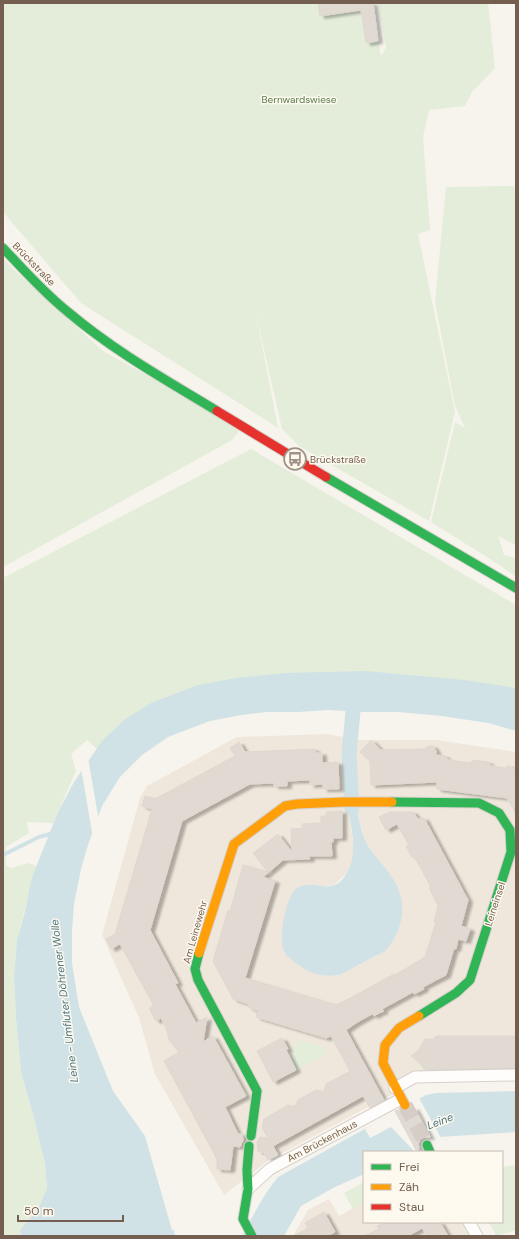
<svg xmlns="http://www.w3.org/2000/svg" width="519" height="1239" font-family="'DM Sans',sans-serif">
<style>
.residential{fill:#efe7db;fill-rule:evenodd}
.green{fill:#e3edd9}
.water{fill:#d0e2e6}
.pier{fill:#f7f4ed}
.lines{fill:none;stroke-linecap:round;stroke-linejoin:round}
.stream{stroke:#d0e2e6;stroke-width:4}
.canal{stroke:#d0e2e6;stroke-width:15}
.building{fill:#e0dad3;stroke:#dfd8d0;filter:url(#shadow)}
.secondary-tunnel{stroke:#d6cec6;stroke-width:15;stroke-dasharray:15 8;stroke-linecap:butt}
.street-casing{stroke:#d6d1cb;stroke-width:13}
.fast-casing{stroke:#d6d1cb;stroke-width:11}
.slow-casing{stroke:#d6d1cb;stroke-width:11}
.jam-casing{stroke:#d6d1cb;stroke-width:11}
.street{stroke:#fefdfc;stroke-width:11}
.fast{stroke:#30b455;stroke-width:9}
.slow{stroke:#ff9f0a;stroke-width:9}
.jam{stroke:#e5322d;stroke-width:9}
.labels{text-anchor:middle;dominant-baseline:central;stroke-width:3;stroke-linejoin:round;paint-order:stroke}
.park-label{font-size:10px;fill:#567d4b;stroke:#fef9ef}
.street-label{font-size:10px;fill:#735e4f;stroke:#fef9ef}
.poi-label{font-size:10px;fill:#735e4f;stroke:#fef9ef;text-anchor:start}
.water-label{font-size:11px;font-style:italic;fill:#4a7784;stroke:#fef9ef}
</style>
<defs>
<filter id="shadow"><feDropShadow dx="4.5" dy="2.5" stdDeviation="1" flood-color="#0004"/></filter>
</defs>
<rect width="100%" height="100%" fill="#f7f4ed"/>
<g class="residential">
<path d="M326,734l34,6h76l80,12v329h-95l-42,20 -111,60 -44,34 -69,-121 -16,-56 -37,-83 38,-137 7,-12 90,-49zM348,808h8l9,32 7,11 6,104 -38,20 -8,1 -16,-91 6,2 12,-2 13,-12 5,-11 2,-12z"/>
<polygon points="329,1199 339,1216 364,1202 364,1222 470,1222 477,1236 293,1236 308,1210"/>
</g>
<g class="green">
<polygon points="3,3 373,3 381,56 386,48 378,3 488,3 495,68 472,92 465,106 429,110 423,137 430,230 418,234 455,412 429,521 299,446 282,429 256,314 278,428 81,303 3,212"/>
<polygon points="514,186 516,195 516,545 498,536 504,555 516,558 516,577 498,564 431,522 455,422 465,428 455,406 435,302 446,187"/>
<polygon points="3,258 14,270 103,351 242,427 232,440 3,567"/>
<polygon points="251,449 516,605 516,688 503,686 124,720 97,749 87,740 71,754 76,771 53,823 27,822 29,833 6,847 6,865 11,868 29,863 36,866 17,940 14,976 16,1018 21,1072 33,1114 45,1164 47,1188 38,1209 20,1230 21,1236 3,1236 3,578"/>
<polygon points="296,1040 323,1046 326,1055 296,1070 291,1059"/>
<polygon points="516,1165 516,1230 496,1236 489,1222 502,1222 502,1167"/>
<polygon points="364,1182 364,1204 353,1209 344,1193"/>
</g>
<g class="water">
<polygon points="366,671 464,680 516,688 516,731 488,723 442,716 398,712 365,712 328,710 298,712 266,712 242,715 210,721 168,737 142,755 120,777 102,806 88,845 81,869 74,904 72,932 72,963 79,1007 113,1091 145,1136 172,1230 174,1230 175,1236 21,1236 20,1230 38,1209 47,1188 45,1164 33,1114 21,1072 16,1018 14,976 17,940 25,911 32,877 58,812 74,782 102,741 124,720 151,703 198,685 236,678 285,673"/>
<path d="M348,808h8c3,10 5,22 9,32 8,17 24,29 32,46 11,22 4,48 -12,65l-45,24c-12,2 -29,0 -38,-8 -6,-4 -15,-9 -18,-16 -6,-13 2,-56 13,-63 18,-11 36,12 51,-17 10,-19 3,-43 0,-63z"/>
<path d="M516,1091v41l-77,5 -28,15h-47v22l-31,14 -32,18 -17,30h-42c11,-20 21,-41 36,-59l148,-82 10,-2z"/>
</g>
<g class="pier">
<polygon points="88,758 99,821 93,838 81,768"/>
<polygon points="419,1098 441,1138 414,1151 391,1127 370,1138 365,1129"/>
</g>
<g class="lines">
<polyline class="stream" points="3,855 39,837 54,833"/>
<polyline class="canal" points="352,808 349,753 355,691"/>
</g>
<g class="building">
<polygon points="318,3 373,3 378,41 366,43 361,10 320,16"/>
<polygon points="371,740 381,750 425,749 428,746 433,746 436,751 436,755 445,756 448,760 470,763 473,760 488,762 491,766 505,768 509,765 512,769 516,769 516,814 507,798 437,789 437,782 371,785 370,761 360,752"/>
<polygon points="239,742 245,752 315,749 315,753 322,753 322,763 338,762 339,789 323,789 323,784 310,785 310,780 287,781 287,786 274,786 274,783 250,784 182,821 150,930 178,983 175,984 196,1023 207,1017 203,1042 213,1036 246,1096 225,1107 238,1134 242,1134 243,1140 240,1147 233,1146 230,1170 217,1169 217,1159 164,1061 179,1052 169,1040 167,1030 161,1018 156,1021 152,1014 149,1008 154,1006 120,944 111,949 106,939 115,934 152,809 142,806 145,796 155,799 235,756 230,748"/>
<polygon points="342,811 342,838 333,838 333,842 331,842 332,856 309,856 310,859 283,860 263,877 275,881 245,978 336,1005 354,996 394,974 395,975 425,957 436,922 434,922 438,906 429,888 431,887 414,856 412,857 406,846 409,845 397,824 386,830 379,817 390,812 413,812 418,819 424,818 468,900 461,926 470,929 466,941 458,939 456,949 454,948 446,975 423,987 424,989 414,994 413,992 382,1009 384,1011 379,1013 374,1016 372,1014 356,1023 346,1030 384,1100 370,1108 363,1096 273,1146 278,1155 268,1160 264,1153 258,1151 257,1142 260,1137 268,1138 262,1128 264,1119 288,1105 295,1107 298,1100 316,1090 324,1092 326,1084 350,1071 331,1036 326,1038 256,1017 258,1011 248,1007 249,1004 233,999 213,961 228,910 230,911 243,865 268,872 253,853 278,834 292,852 291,829 303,828 302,824 321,823 321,816 326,816 326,812"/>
<polygon points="436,1036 516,1036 516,1068 427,1070 427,1068 423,1068 418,1060 411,1056 418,1051 425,1039 434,1039"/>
<polygon points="282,1038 288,1049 286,1050 296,1070 273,1082 257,1051"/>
<polygon points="414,1107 430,1137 424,1137 420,1139 418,1144 419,1148 416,1150 395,1111 397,1110 404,1114 409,1113 412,1110"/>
<polygon points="324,1212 335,1232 327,1236 294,1236 308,1228 305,1223"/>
<polygon points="385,1222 440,1222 448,1236 427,1236 422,1228 408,1236 364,1236 379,1229 377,1226"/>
</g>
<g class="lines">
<polyline class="secondary-tunnel" points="405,1105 427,1145"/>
<g class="street-casing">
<g id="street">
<polyline points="395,1088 415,1077 516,1075"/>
<polyline points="248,1189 270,1169 401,1099"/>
<polyline points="469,1222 477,1236"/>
</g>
</g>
<g class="fast-casing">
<g id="fast">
<path d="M3,248c21,22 41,45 65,64 46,39 98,68 149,99"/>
<polyline points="326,477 516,588"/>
<polyline points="392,802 479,803 499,813 510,830 511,852 470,980 456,993 419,1016"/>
<polyline points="199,953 195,969 198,980 257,1091 251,1136"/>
<polyline points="427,1145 430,1152"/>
<polyline points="249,1146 247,1170 248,1189 243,1219 252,1236"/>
</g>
</g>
<g class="slow-casing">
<g id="slow">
<polyline points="199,953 234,844 285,806 297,804 344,802 392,802"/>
<polyline points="405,1105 383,1063 385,1045 399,1028 419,1016"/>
</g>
</g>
<g class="jam-casing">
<polyline id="jam" points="217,411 326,477"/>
</g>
<use href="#street" class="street"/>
<use href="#fast" class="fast"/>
<use href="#slow" class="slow"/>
<use href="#jam" class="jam"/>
</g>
<defs>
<g id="bus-ring" transform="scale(1.15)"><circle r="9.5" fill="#fef9ef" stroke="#a19286" stroke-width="1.5"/><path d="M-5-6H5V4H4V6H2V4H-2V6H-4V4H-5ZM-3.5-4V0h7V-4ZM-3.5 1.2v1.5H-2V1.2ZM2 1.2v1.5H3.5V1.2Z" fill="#a19286"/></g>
</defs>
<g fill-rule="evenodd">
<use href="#bus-ring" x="295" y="459"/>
</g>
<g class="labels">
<g class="park-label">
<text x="299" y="99">Bernwardswiese</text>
</g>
<g class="street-label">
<text transform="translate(34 264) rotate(46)">Brückstraße</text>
<text transform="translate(495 904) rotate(-72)">Leineinsel</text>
<text transform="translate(195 932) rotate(-74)">Am Leinewehr</text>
<text transform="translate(322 1141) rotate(-28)">Am Brückenhaus</text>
</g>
<g class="poi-label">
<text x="310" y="459">Brückstraße</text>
</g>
<g class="water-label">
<text transform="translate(64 1001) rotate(-97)">Leine - Umfluter Döhrener Wolle</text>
<text transform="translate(440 1121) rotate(-21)">Leine</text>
</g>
</g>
<rect width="519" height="1239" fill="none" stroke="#735e4f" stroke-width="8"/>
<rect x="363" y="1151" width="140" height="72" fill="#fef9ef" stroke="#c6bbaf"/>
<rect x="371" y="1164" width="20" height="6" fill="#30b455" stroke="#c6bbaf"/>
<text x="399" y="1171" font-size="12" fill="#735e4f">Frei</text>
<rect x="371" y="1184" width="20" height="6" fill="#ff9f0a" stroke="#c6bbaf"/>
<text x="399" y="1191" font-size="12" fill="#735e4f">Zäh</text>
<rect x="371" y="1204" width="20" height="6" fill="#e5322d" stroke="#c6bbaf"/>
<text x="399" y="1211" font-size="12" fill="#735e4f">Stau</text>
<path d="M18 1215v6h105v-6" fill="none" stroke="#735e4f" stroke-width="2"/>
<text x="24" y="1215" font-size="12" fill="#735e4f" stroke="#fef9ef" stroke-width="3" paint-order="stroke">50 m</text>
</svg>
